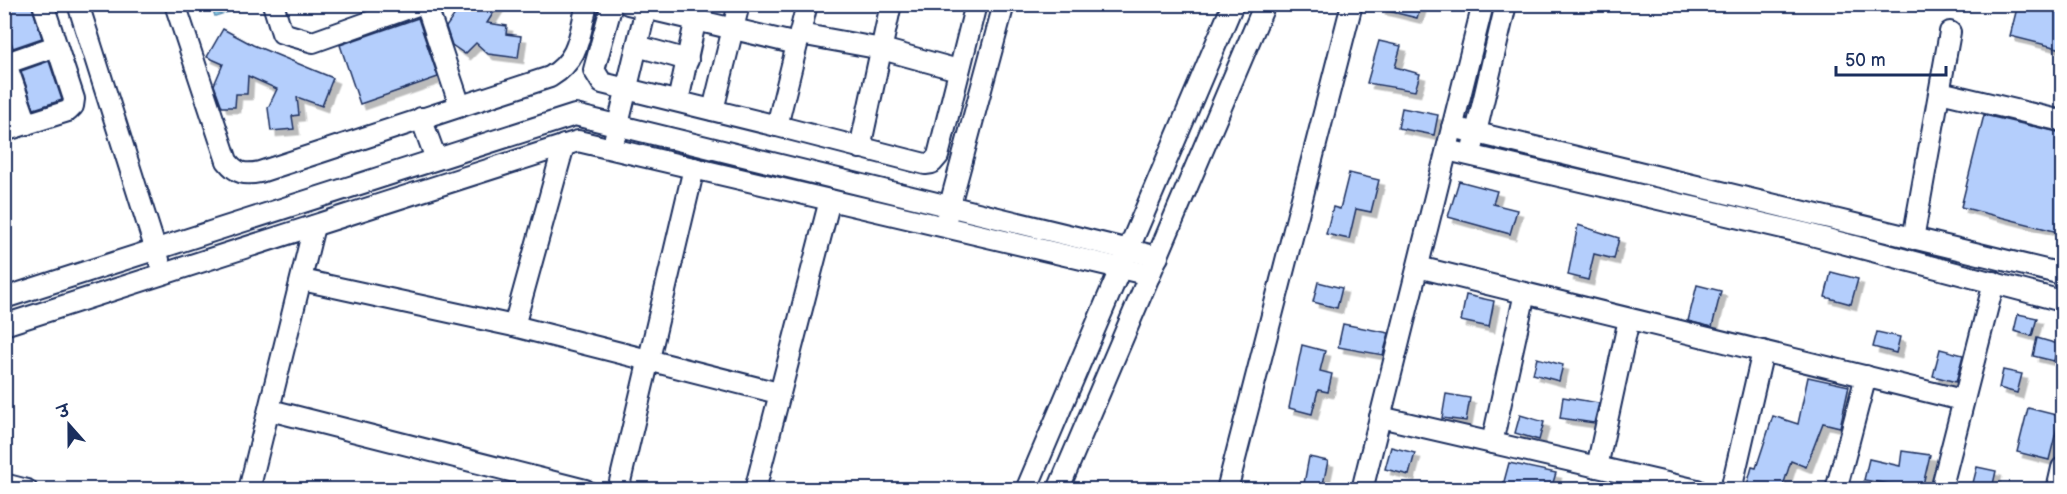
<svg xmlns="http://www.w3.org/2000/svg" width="2067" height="494" font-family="'Balsamiq Sans','Playpen Sans Deva',sans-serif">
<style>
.water{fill:#8fd6f0;stroke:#6193b6;stroke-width:1.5}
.building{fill:#b4cefc;stroke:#1b2f5e;stroke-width:1.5;filter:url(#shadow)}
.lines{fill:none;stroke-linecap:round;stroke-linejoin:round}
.minor-casing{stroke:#1b2f5e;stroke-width:24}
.minor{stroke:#fff;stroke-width:20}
</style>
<defs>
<filter id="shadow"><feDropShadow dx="5.5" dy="5.5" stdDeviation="0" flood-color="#0004"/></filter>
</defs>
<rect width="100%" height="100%" fill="#fff"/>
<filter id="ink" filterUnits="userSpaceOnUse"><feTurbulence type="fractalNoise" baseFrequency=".0167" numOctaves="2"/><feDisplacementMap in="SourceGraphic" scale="12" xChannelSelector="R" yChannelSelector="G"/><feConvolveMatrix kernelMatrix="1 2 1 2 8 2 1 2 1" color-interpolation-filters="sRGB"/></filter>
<g filter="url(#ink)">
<polygon class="water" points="211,5 243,5 244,7 215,16"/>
<g class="building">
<polygon points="13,4 31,4 42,38 13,48 4,21 4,7"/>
<polygon points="462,4 499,4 487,23 507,26 506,34 521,36 518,58 488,54 476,43 465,54 452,45 446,27"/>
<polygon points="1381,4 1421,4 1417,18 1380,9"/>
<polygon points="2018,4 2062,4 2062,49 2010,36"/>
<polygon points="418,18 438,77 360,104 340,45"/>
<polygon points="223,29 253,45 333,78 322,106 297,97 299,115 292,116 294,129 271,131 268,108 277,89 248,76 247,94 236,94 235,107 222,107 214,85 223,64 207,57"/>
<polygon points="1379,41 1401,46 1395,67 1420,74 1415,91 1367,83"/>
<polygon points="49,61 62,100 34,109 21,71"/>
<polygon points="1402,108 1438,115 1434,135 1398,128"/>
<polygon points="1984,115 2062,133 2062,233 1961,207"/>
<polygon points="1349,173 1379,180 1371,212 1356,209 1349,239 1326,234 1333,207 1340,209"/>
<polygon points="1459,181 1497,191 1493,204 1517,210 1510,234 1448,217"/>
<polygon points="1578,225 1619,238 1614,259 1594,254 1588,280 1568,275"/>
<polygon points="1831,272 1858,279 1851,304 1825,297"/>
<polygon points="1318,282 1342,288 1337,308 1313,302"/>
<polygon points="1697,285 1721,291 1712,327 1688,321"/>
<polygon points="1466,295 1494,301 1489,327 1461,321"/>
<polygon points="2018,314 2037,318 2032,336 2014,331"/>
<polygon points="1343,324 1389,333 1383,355 1338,347"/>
<polygon points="1877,332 1900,337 1896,353 1873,347"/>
<polygon points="2037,338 2058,344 2054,361 2033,356"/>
<polygon points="1302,345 1325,351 1320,371 1332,374 1328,392 1318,390 1312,414 1289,408"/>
<polygon points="1940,349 1963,355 1956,382 1933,376"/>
<polygon points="1537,358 1563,365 1559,381 1533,374"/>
<polygon points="2003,370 2022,374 2017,393 1999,388"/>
<polygon points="1808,377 1849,386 1840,427 1823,423 1806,467 1791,461 1782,489 1761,489 1747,485 1752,467 1756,468 1773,416 1798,424"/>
<polygon points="1446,394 1470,398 1466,421 1442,418"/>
<polygon points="1563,397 1599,403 1594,423 1560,418"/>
<polygon points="2028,408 2060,416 2049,460 2017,452"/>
<polygon points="1520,415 1544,422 1539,440 1515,433"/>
<polygon points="1391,447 1415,453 1409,475 1385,469"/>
<polygon points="1902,451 1930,455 1922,489 1864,480 1869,459 1900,466"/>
<polygon points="1309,457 1328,461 1322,489 1303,489"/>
<polygon points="1509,463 1556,473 1551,489 1502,489"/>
<polygon points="1977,467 1996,471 1992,489 1972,487"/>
</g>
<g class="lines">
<g class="minor-casing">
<g id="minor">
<polyline points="78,4 159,260"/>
<path d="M175,4l52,157c10,13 18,14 33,11l290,-95c30,-18 29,-41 37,-73"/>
<polyline points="273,4 282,33 313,42 420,4"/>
<polyline points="426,4 460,106"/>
<polyline points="612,4 594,70 602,83 777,126"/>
<polyline points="628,4 797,44"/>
<polyline points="807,4 777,126 925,164 932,163 938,156 976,4"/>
<polyline points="800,34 882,49 958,70"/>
<polyline points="637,46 688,60"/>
<polyline points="4,58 27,124"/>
<polyline points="4,64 56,46"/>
<polyline points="1940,92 2062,121"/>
<polyline points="678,101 699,4"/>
<polyline points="713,110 739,4"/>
<polyline points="421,118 436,159"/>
<polyline points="1452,127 2062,274"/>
<polyline points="4,131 68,111 73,106 74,99 43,4"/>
<polyline points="615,137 647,4"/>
<polyline points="1473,145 1506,4"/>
<polyline points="860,148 891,4"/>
<polyline points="1447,150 1804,233 2062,301"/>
<polyline points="947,216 1004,4"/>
<polyline points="1913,239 1950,32"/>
<polyline points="1418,267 1962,400"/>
<polyline points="302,280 514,326 778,393"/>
<polyline points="4,298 575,115 1158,257"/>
<polyline points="4,325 578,141 1150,275"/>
<polyline points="514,326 564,145"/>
<polyline points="270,410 585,490"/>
<polyline points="1380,417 1697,490"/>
<polyline points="1492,443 1525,293"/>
<polyline points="1597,467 1629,319"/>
<polyline points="4,484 27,490"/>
<polyline points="249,490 314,226"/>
<polyline points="618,490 694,168"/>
<polyline points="755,490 830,200"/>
<polyline points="1026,490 1233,4"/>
<polyline points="1058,490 1265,4"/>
<polyline points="1227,490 1352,4"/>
<polyline points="1362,490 1483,4"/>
<polyline points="1731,490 1763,351"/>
<polyline points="1836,490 1866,376"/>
<polyline points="1941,490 1994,282"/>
<polyline points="2057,490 2062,468"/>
</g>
</g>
<use href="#minor" class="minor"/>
</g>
</g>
<rect width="2067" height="494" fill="none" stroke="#fff" stroke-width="24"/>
<rect x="12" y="12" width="2043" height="470" fill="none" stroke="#1b2f5e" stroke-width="2" filter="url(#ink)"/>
<g transform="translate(69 425) rotate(339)" stroke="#ffffff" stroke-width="4.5" paint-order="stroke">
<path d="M0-4.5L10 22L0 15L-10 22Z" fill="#1b2f5e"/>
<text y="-9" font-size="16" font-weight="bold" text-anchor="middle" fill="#1b2f5e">उ</text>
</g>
<path d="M1836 66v9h110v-9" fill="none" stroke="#1b2f5e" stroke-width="3"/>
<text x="1845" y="66" font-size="18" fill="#1b2f5e" stroke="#ffffff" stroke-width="4.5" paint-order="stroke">50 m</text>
</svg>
